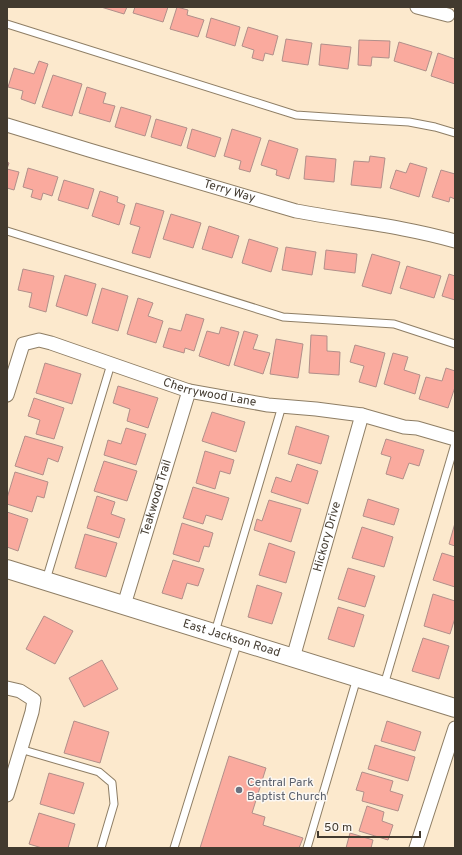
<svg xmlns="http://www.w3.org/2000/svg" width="462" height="855" font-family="Overpass,sans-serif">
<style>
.building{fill:#faaa9e;stroke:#b18f8a}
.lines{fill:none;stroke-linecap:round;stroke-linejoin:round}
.lane-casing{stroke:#8e7e65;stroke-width:9}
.street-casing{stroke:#8e7e65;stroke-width:15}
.secondary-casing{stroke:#8e7e65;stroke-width:20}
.lane{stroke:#fff;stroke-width:7}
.street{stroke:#fff;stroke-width:13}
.secondary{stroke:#fff;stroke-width:18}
.worship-dot{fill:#6b7280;stroke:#fcf8f3;stroke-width:1.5}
.labels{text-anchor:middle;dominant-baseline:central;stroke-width:3;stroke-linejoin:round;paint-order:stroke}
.street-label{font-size:12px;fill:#423a2f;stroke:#fcf8f3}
.worship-label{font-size:12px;fill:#5b616d;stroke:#fcf8f3;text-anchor:start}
</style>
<rect width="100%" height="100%" fill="#fce9cd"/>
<g class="building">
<polygon points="101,7 127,7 124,14"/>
<polygon points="135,7 168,7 163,22 133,13"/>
<polygon points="177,7 188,10 187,15 204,20 198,37 170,29"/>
<polygon points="211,18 240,27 235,46 206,37"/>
<polygon points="248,27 278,36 273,55 265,53 263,61 252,58 254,50 242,46"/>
<polygon points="286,39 312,43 308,65 282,61"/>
<polygon points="359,40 390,41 389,58 372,57 371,66 358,65"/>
<polygon points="399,42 432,52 426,71 394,61"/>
<polygon points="321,44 351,47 348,69 319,65"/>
<polygon points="438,53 455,59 455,84 431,76"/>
<polygon points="39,61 48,64 35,104 21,99 23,91 8,87 14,68 34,74"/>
<polygon points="53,75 82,84 72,116 42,107"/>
<polygon points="87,87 106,93 103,103 115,106 110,122 79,113"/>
<polygon points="121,107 151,116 145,136 115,127"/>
<polygon points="156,119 187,128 181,146 151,137"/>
<polygon points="192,129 221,138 215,157 187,148"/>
<polygon points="232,129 261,138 250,172 239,169 241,161 224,156"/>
<polygon points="269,140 298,149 289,179 276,175 277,170 261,165"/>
<polygon points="306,156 336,159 334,182 304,179"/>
<polygon points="370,156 385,158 381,188 351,185 354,161 369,162"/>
<polygon points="7,162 9,163 7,169 19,172 14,190 7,188"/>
<polygon points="410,163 427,168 419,197 390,188 396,170 406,173"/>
<polygon points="28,168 58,177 52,196 43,193 41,200 31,197 33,190 23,187"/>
<polygon points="441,170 455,174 455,199 450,197 449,202 432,197"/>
<polygon points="64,180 94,189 88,209 58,200"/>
<polygon points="100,191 118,197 117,202 125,205 119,225 92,216"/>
<polygon points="136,203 164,211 150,258 132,253 140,227 130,224"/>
<polygon points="171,214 201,223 193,248 163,239"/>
<polygon points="209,226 239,236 232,258 202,249"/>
<polygon points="249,239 278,248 271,272 242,263"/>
<polygon points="286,247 316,252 312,275 282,270"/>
<polygon points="326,250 357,254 355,273 324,269"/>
<polygon points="372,254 400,262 391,294 362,286"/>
<polygon points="407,266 441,276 434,298 400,288"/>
<polygon points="23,269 54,276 46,312 29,307 32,293 18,290"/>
<polygon points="449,274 455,276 455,300 442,296"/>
<polygon points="65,275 96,284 87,316 56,306"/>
<polygon points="102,288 128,296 118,331 92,323"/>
<polygon points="138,298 153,303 148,316 163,321 156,343 127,334"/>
<polygon points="186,314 204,319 194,351 185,348 184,353 163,347 169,328 181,331"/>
<polygon points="221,327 239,332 229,366 199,356 207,331 219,334"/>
<polygon points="244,331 258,335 253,349 270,353 263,374 234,365"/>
<polygon points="311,335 327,336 327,351 340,352 339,375 309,373"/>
<polygon points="276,339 303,344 298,378 270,374"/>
<polygon points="355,345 385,353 376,387 359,382 364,366 350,362"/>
<polygon points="393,353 408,357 404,370 420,375 415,394 384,384"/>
<polygon points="45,363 81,374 72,404 36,393"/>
<polygon points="446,368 455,371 455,387 448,408 419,399 426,377 442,381"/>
<polygon points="118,386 158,398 148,428 127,421 130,409 113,403"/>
<polygon points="34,398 64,408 54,439 36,434 40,420 28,416"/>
<polygon points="212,412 245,422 236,452 202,441"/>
<polygon points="296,426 329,436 321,464 288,454"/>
<polygon points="126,428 146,434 136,465 104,455 108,440 121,444"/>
<polygon points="25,436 63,447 58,462 48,458 43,475 15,466"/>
<polygon points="386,439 424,450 419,466 409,463 403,479 386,474 391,457 381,454"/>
<polygon points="205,451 234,460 230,474 220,471 215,489 196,483"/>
<polygon points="104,461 137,471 127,501 94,491"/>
<polygon points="297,464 318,471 308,504 271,492 276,477 291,482"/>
<polygon points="15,472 48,482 44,498 37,496 32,512 7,504 7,498"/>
<polygon points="193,487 229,498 222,520 206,515 203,524 183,518"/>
<polygon points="97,496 115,502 111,514 125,519 119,538 87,528"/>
<polygon points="368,499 399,509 394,525 363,516"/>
<polygon points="269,500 301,509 291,542 254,530 257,519 262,521"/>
<polygon points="7,512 28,519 18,551 7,547"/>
<polygon points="182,523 213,533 209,547 204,546 199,562 173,554"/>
<polygon points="455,523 455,546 449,544"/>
<polygon points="362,527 393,537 384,567 352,558"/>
<polygon points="85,534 117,543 106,577 75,568"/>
<polygon points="269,543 295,552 286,583 259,575"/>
<polygon points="442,553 455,557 455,587 433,580"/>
<polygon points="173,560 204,569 198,586 187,583 182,599 162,593"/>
<polygon points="348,568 375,576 365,607 338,599"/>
<polygon points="257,585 282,593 272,624 248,617"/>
<polygon points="433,594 455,601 455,618 450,634 424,626"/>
<polygon points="338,607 364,615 354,647 328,639"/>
<polygon points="44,616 73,631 55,664 26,649"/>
<polygon points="423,638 449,646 439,679 412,671"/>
<polygon points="102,660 118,689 84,707 69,678"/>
<polygon points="74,721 109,732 100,763 64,753"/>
<polygon points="387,721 421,732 415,751 381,741"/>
<polygon points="375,745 415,757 408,781 368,769"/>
<polygon points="229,756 266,768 252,813 265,817 263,825 303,838 299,848 200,848"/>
<polygon points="362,772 393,781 390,791 403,795 398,811 362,801 364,792 356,790"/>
<polygon points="49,773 84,783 74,814 40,804"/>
<polygon points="367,806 384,812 382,821 393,825 388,840 359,831"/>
<polygon points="39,813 75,824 68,848 42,848 29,844"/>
<polygon points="350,833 373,840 371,848 346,848"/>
</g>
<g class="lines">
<g class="lane-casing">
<g id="lane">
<polyline points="7,24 296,115 356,119 409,122 435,127 455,133"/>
<polyline points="7,231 283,317 394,324 455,344"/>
<polyline points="46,580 111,364"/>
<polyline points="215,632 282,406"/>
<polyline points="384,685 455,444"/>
<polyline points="20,749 99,772 112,783 114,804 101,848"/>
<polyline points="174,848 238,641"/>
<polyline points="307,848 357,678"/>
</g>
</g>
<g class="street-casing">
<g id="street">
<polyline points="417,7 448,15"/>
<path id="s1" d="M7,125l82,25 207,61c53,10 107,15 159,30"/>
<path id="s2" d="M7,395l16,-51 16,-4 12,3 138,48 79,14 48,4 46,6 42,12 13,1 38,11"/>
<path id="s3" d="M124,605l65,-214"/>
<path id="s4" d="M293,658l69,-243"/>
<polyline points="7,688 20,691 34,700 32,712 7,795"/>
<polyline points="416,848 455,728"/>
</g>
</g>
<g class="secondary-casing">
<g id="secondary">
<path id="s5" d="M7,569l448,139"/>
</g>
</g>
<use href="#lane" class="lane"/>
<use href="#street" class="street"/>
<use href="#secondary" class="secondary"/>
</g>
<circle class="worship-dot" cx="239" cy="790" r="4"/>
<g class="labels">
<g class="street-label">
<text stroke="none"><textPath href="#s1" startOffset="232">Terry Way</textPath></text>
<text stroke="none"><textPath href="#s2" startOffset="249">Cherrywood Lane</textPath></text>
<text stroke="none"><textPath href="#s3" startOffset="112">Teakwood Trail</textPath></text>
<text stroke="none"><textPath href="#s4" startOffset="126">Hickory Drive</textPath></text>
<text stroke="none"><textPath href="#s5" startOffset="235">East Jackson Road</textPath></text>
</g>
<g class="worship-label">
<text x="247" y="783">Central Park<tspan x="247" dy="14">Baptist Church</tspan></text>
</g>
</g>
<rect width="462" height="855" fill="none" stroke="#423a2f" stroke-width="16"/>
<path d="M318 831v6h102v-6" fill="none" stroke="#423a2f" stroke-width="2"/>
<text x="324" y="831" font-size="12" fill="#423a2f" stroke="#fcf8f3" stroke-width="3" paint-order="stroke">50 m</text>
</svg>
